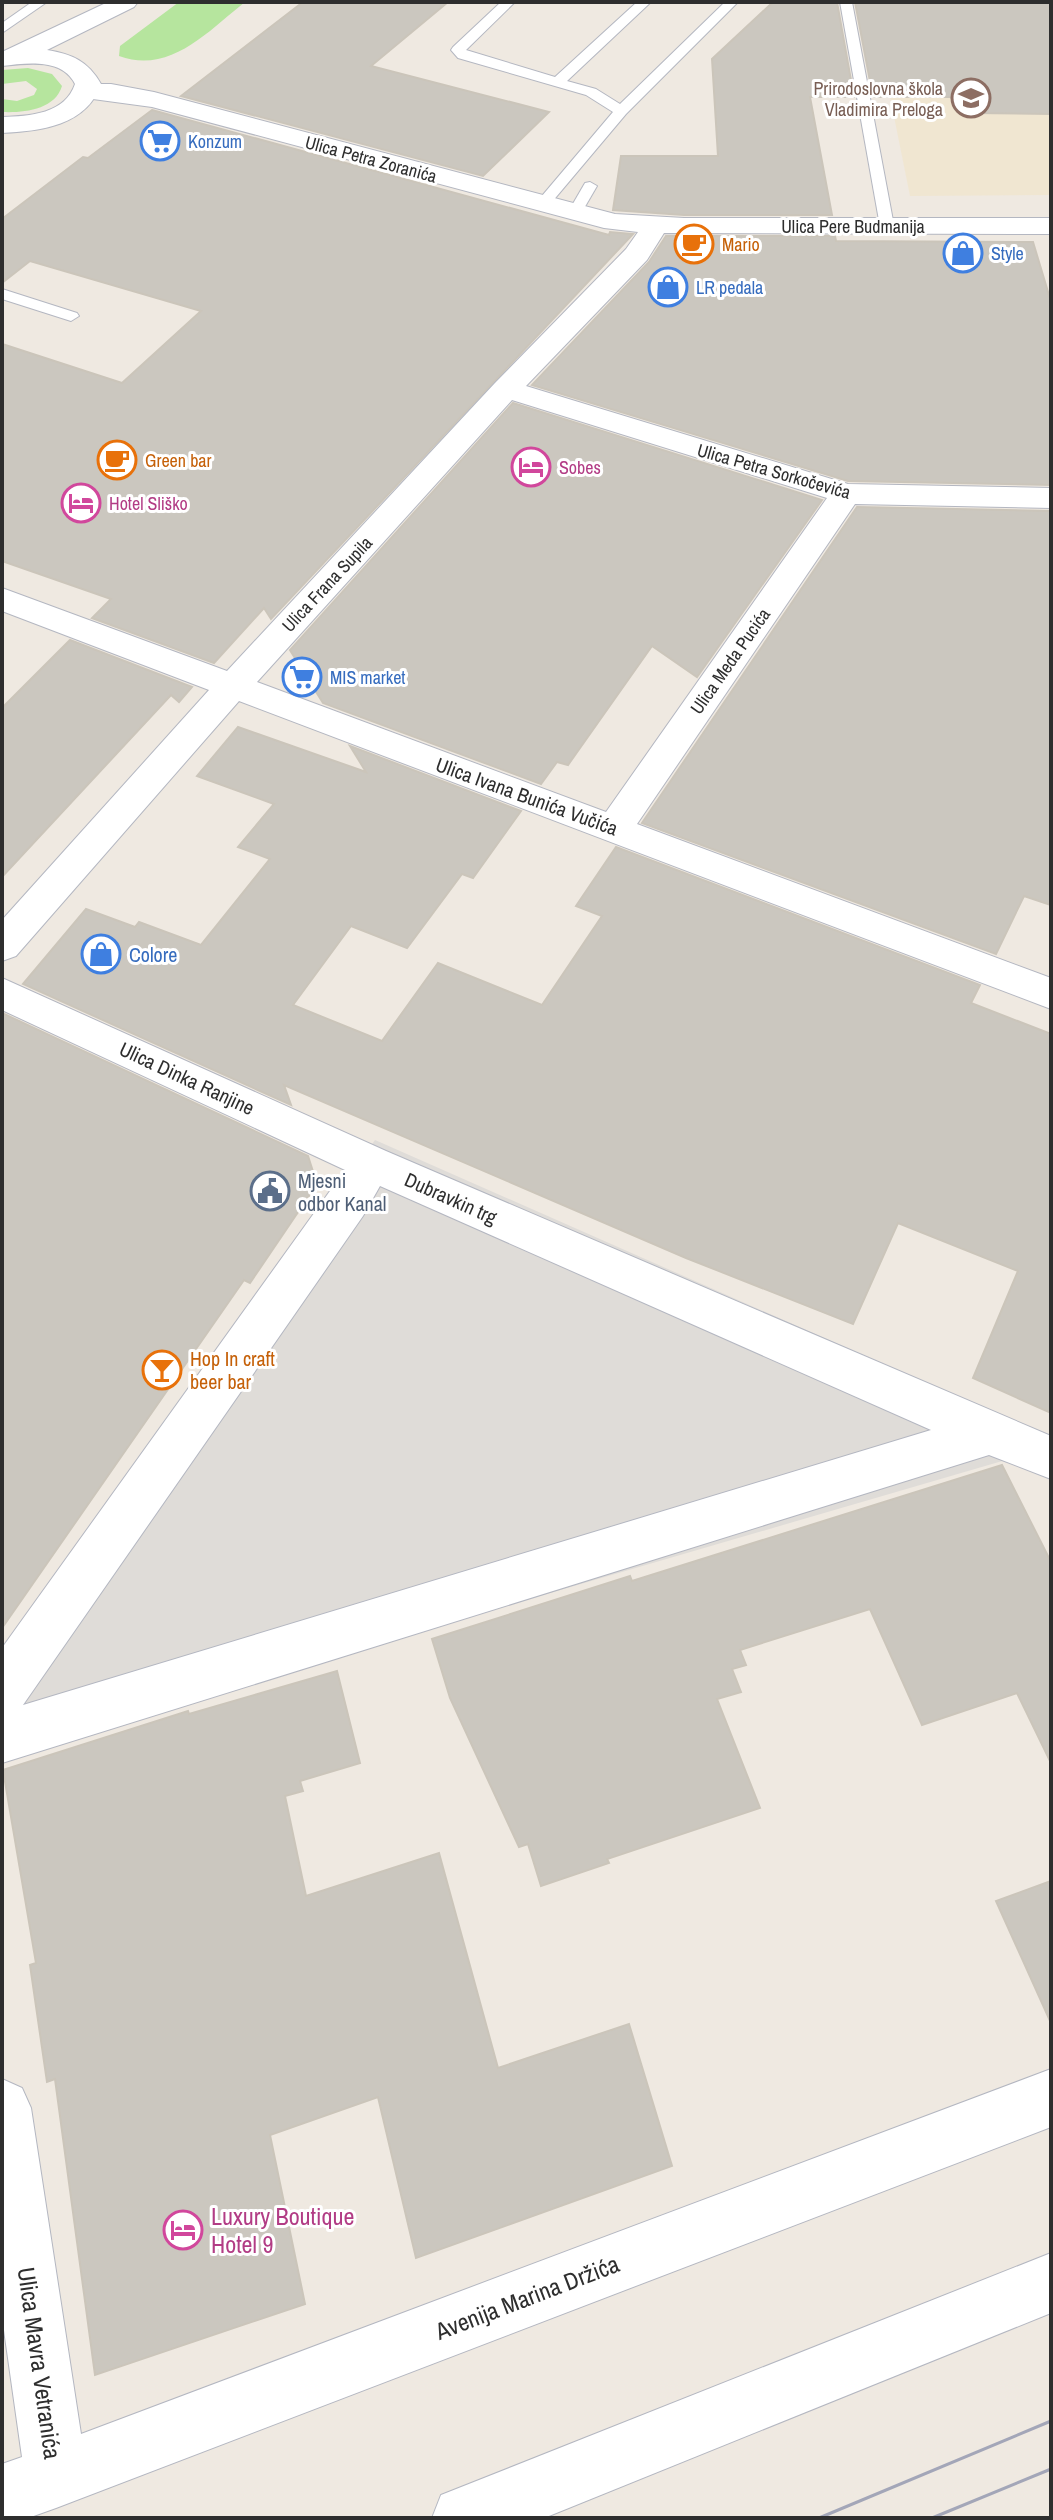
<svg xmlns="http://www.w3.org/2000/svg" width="1053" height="2520" font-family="'Archivo Narrow',sans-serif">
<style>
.education{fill:#f0e6d1}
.green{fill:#b6e59e}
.plaza{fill:#dfdcd8}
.building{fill:#cbc7bf;stroke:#cbc5ba;stroke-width:2}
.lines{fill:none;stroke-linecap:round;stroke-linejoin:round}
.service-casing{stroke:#b4b7c1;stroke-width:2}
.minor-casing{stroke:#b4b7c1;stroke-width:2}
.tertiary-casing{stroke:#b4b7c1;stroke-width:2}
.secondary-casing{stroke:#b4b7c1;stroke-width:2}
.service{fill:#fff;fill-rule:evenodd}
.minor{fill:#fff;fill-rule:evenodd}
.tertiary{fill:#fff;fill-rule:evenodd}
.secondary{fill:#fff;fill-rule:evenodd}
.tram{stroke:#a3a6b8;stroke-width:3}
.labels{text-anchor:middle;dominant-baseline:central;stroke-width:6;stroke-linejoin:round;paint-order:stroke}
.far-education-label{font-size:18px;fill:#785e54;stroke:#fff;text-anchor:end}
.far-shop-label{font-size:18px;fill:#366cbe;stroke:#fff;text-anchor:start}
.far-street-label{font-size:18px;fill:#2e2e2e;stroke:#fff}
.far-food-label{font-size:18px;fill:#c56008;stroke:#fff;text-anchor:start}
.far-hotel-label{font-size:18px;fill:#b23c85;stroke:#fff;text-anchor:start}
.street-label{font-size:20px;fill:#2e2e2e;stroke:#fff}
.shop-label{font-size:20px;fill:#366cbe;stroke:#fff;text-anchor:start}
.service-label{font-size:20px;fill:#4e5e75;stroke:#fff;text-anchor:start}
.food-label{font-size:20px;fill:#c56008;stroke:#fff;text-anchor:start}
.near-hotel-label{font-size:24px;fill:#b23c85;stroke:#fff;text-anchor:start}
.near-street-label{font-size:24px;fill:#2e2e2e;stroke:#fff}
</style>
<rect width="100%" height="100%" fill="#efe9e1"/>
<polygon class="education" points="871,2 1051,2 1051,195 910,196"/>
<g class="green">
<path d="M179,2h66c-37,29 -75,73 -126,54l1,-10z"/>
<path d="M28,68l24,6 10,12c-7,24 -39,27 -60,26v-13l15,2 17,-6 3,-6 -11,-8 -24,3v-14z"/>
</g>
<polygon class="plaza" points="375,1140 1015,1422 1016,1457 2,1753 48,1597"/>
<g class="building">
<polygon points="303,2 448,2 371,66 549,112 483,176 181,96"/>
<polygon points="773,2 837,2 854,97 810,97 832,215 684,215 613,210 621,156 718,156 712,59"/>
<polygon points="855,2 1051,2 1051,114 973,113 950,97 873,97"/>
<polygon points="152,110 609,235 610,232 633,234 271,619 264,608 214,663 92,618 111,599 2,561 2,344 122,383 201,311 30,261 2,283 2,219 83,157 88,158"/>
<polygon points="666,236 835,236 836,241 1033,242 1051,302 1051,485 848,481 532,385 649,262"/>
<polygon points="513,403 822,500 697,677 652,646 568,765 557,762 541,784 323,703 290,650"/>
<polygon points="857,507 1051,511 1051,905 1024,896 996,954 642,823"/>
<polygon points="70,640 192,687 179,702 171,695 2,877 2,708"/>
<polygon points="238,727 366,772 350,746 521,811 473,878 462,874 407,948 351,926 293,1005 382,1041 438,963 542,1005 602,916 576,906 616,847 980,985 971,1003 1051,1034 1051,1413 973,1378 1018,1271 898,1223 853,1324 686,1258 284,1085 291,1105 23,984 86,909 135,927 139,922 201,945 270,859 238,847 274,804 197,776"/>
<polygon points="2,1013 308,1156 317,1184 250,1283 244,1280 2,1628"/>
<polygon points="1002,1465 1051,1562 1051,1763 1017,1693 922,1725 870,1609 740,1650 746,1665 732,1669 741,1692 717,1699 760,1808 607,1859 609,1863 541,1886 528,1844 519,1847 450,1698 432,1639 630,1576 632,1581"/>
<polygon points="337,1671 360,1763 300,1781 303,1791 285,1796 306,1896 439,1853 498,2068 629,2024 672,2166 416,2258 378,2097 270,2135 305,2304 95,2375 55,2079 47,2082 30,1965 36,1963 3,1770 188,1711 189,1714"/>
<polygon points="1051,1881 1051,2023 996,1901"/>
</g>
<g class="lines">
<g class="service-casing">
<g id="service">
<polygon points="32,2 47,2 2,33 2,23"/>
<polygon points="501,2 515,2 466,50 555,77 637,2 651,2 567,81 596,89 620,104 725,2 738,2 626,114 546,209 541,210 534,206 536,203 613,112 586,95 458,58 451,50 453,47"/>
<polygon points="840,2 852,2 894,226 887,230 880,226"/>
<polygon points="590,182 597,186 579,217 574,218 569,217 567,214 585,183"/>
<polygon points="2,289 77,313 79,316 71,321 2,299"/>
</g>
</g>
<g class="minor-casing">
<g id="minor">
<path d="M87,84h24l43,8 461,122 69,4h367v16l-387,-1 -17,27 -121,126 322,98 203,4v20l-196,-4 -218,320 414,154v31l-812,-308 -223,255 -14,5v-41l207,-230 -207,-79v-23l225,83 268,-288 131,-134 12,-17 -34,-4 -452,-121 -74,-10 -4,-5 4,-5zM512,400l315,98 -221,314 -349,-130z"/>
<path d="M2,978l384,173 665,285v43l-62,-24 -987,308v-115l343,-478 -343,-160zM380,1186l551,244 -908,275 340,-489z"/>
<polygon points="1051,2069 1051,2127 56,2508 28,2518 2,2518 2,2464 22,2457 2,2316 2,2079 22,2088 31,2108 81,2434"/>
</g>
</g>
<g class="tertiary-casing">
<path id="tertiary" d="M108,2h30l-4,5 -87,43c25,4 41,11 54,34 -14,42 -61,47 -99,49v-16c28,-1 63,-3 73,-33 -13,-26 -48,-21 -73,-18v-14z"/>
</g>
<g class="secondary-casing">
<polygon id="secondary" points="1051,2253 1051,2313 544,2518 432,2518 441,2495"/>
</g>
<use href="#service" class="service"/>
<use href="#minor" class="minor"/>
<use href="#tertiary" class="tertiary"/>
<use href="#secondary" class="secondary"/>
<g class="tram">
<polyline points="819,2518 1051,2421"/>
<polyline points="932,2518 1051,2469"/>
</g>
</g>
<defs>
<g id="school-ring" transform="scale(2)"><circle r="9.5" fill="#fff" stroke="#8d6e63" stroke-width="1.5"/><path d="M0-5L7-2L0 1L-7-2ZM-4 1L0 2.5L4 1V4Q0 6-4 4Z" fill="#8d6e63"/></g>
<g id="supermarket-ring" transform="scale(2)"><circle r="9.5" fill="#fff" stroke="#3f7fe0" stroke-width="1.5"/><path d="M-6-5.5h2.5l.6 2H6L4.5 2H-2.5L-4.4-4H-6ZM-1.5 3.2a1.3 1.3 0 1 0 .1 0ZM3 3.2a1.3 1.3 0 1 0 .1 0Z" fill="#3f7fe0"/></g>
<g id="cafe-ring" transform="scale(2)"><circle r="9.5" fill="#fff" stroke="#e8710a" stroke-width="1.5"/><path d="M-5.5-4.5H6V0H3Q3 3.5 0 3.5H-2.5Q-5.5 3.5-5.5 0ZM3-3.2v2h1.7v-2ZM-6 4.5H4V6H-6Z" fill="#e8710a"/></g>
<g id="shop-ring" transform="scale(2)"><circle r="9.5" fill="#fff" stroke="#3f7fe0" stroke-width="1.5"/><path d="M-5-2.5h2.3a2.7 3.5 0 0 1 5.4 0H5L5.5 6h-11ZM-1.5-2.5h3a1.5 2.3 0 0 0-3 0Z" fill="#3f7fe0"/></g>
<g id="hotel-ring" transform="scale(2)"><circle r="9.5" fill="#fff" stroke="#d1479c" stroke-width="1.5"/><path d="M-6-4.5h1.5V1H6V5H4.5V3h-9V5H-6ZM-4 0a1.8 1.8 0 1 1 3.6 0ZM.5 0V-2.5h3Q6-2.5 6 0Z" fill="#d1479c"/></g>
<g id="civic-ring" transform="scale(2)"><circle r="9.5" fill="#fff" stroke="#5c6f8a" stroke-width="1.5"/><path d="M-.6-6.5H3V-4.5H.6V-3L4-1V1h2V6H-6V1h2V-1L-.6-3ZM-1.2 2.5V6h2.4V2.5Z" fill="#5c6f8a"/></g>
<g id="bar-ring" transform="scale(2)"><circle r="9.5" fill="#fff" stroke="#e8710a" stroke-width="1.5"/><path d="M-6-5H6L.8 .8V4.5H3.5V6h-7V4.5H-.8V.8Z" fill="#e8710a"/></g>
</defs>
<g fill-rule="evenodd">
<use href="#school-ring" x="971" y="98"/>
<use href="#supermarket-ring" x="160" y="141"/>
<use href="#cafe-ring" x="694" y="244"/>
<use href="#shop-ring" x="963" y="253"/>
<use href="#shop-ring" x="668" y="287"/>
<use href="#cafe-ring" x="117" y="460"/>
<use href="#hotel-ring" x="531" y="467"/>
<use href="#hotel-ring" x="81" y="503"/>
<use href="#supermarket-ring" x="302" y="677"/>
<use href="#shop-ring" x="101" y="954"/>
<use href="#civic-ring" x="270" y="1191"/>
<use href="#bar-ring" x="162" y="1370"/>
<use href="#hotel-ring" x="183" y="2230"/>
</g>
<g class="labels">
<g class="far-education-label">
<text x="943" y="88">Prirodoslovna škola<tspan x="943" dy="21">Vladimira Preloga</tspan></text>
</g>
<g class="far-shop-label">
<text x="188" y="141">Konzum</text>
<text x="991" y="253">Style</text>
<text x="696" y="287">LR pedala</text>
<text x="330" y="677">MIS market</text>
</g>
<g class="far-street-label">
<text transform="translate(371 159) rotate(15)">Ulica Petra Zoranića</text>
<text x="853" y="226">Ulica Pere Budmanija</text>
<text transform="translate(774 471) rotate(16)">Ulica Petra Sorkočevića</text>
<text transform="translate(327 584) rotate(-47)">Ulica Frana Supila</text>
<text transform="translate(730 661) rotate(-55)">Ulica Meda Pucića</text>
</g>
<g class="far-food-label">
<text x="722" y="244">Mario</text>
<text x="145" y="460">Green bar</text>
</g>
<g class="far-hotel-label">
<text x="559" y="467">Sobes</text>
<text x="109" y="503">Hotel Sliško</text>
</g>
<g class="street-label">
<text transform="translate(527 796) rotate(20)">Ulica Ivana Bunića Vučića</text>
<text transform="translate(187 1078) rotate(25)">Ulica Dinka Ranjine</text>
<text transform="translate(451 1198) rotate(24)">Dubravkin trg</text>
</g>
<g class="shop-label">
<text x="129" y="954">Colore</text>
</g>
<g class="service-label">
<text x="298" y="1180">Mjesni<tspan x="298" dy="23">odbor Kanal</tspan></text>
</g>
<g class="food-label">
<text x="190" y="1358">Hop In craft<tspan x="190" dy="23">beer bar</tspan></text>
</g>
<g class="near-hotel-label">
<text x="211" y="2216">Luxury Boutique<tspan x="211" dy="28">Hotel 9</tspan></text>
</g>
<g class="near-street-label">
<text transform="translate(527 2297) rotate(-21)">Avenija Marina Držića</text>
<text transform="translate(40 2363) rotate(82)">Ulica Mavra Vetranića</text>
</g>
</g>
<rect width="1053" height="2520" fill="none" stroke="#2e2e2e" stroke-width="8"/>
</svg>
